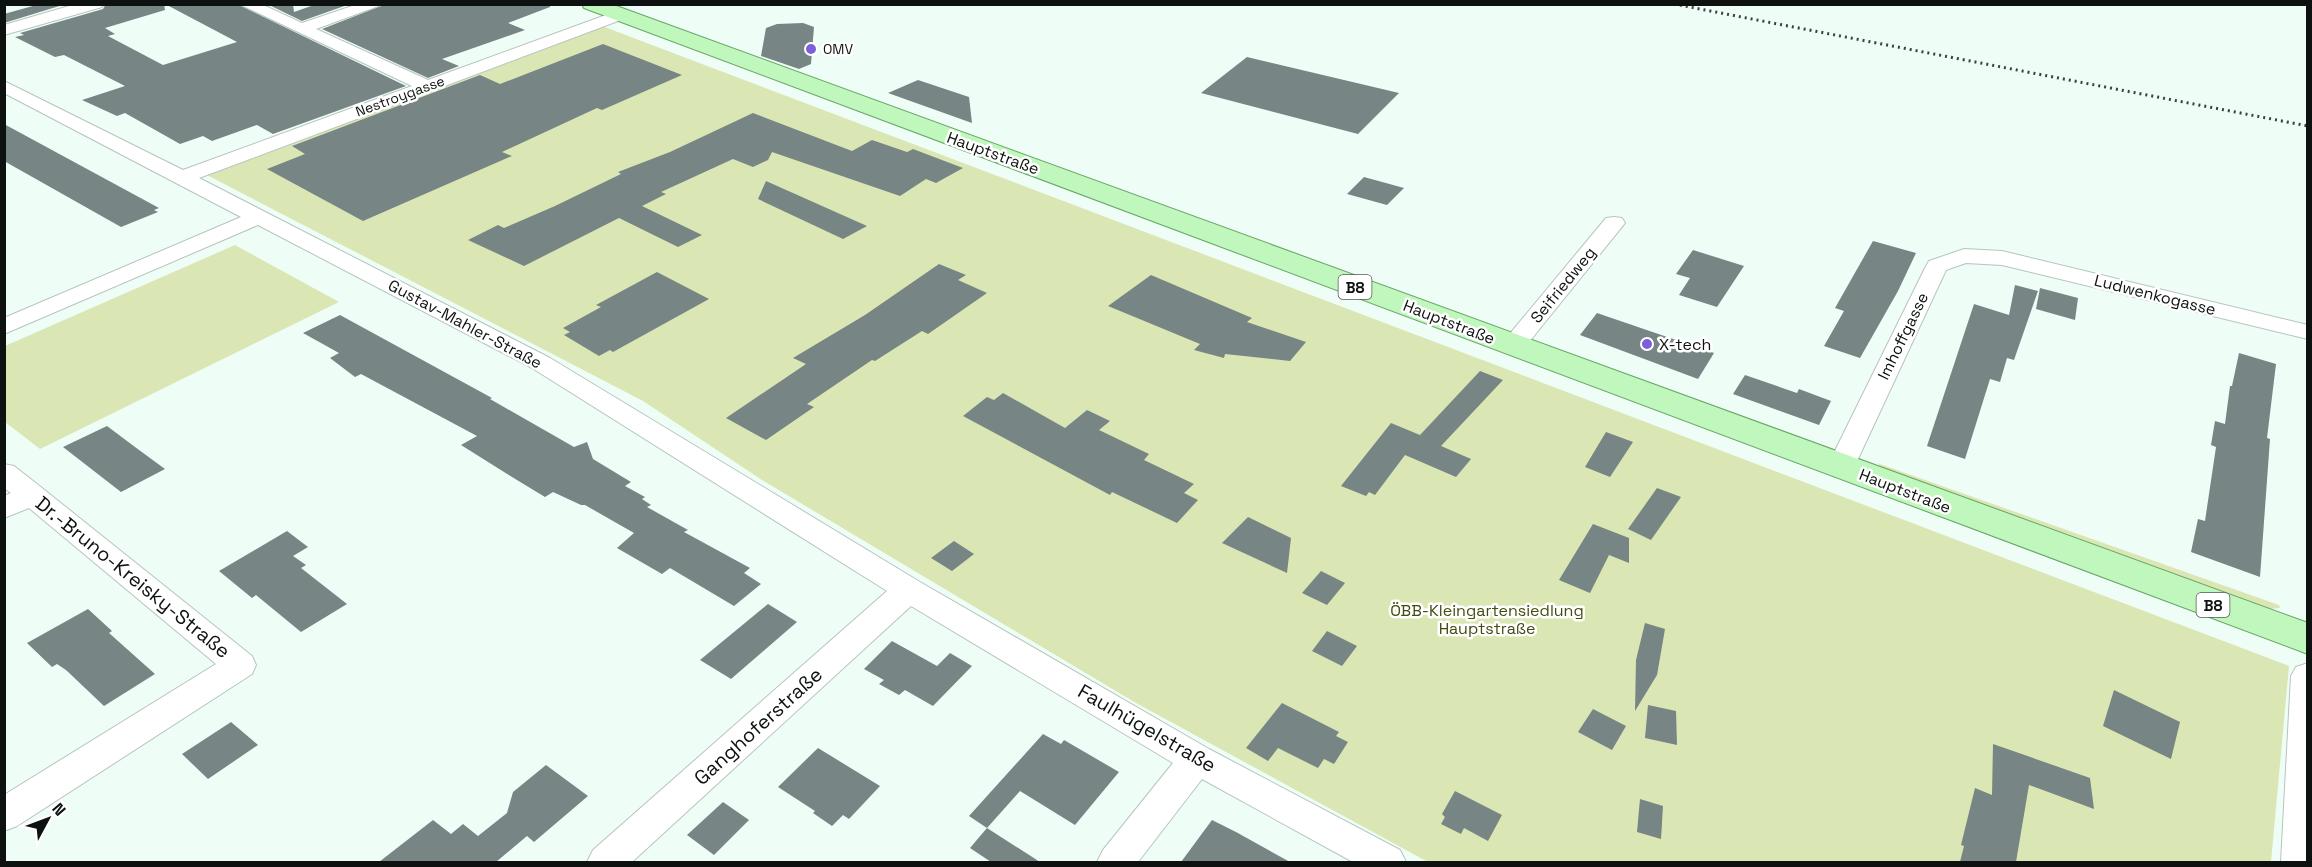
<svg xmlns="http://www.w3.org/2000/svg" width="2312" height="867" font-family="'Space Grotesk',sans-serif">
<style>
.green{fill:#dbe6b5}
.building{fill:#778584}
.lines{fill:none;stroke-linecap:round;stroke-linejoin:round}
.street-casing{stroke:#b7c4be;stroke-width:2}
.primary-casing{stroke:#65a463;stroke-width:2}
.street{fill:#fff;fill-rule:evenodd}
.primary{fill:#bff7bc;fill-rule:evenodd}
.rail{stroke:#3b423f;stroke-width:3;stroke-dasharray:2 4;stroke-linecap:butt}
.poi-dot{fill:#7b5fda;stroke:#fff;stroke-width:2}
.labels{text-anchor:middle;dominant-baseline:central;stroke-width:5;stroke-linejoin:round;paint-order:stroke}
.far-poi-label{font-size:14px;fill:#0d1210;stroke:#fff;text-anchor:start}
.far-street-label{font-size:14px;fill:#0d1210;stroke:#fff}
.shield{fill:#fff;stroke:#565958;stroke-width:1.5}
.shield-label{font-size:15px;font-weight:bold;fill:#0d1210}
.street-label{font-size:16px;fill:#0d1210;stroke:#fff}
.poi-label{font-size:16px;fill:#0d1210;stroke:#fff;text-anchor:start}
.park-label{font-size:16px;fill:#424c10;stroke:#fff}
.near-street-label{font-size:20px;fill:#0d1210;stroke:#fff}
</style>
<rect width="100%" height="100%" fill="#effdf7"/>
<g class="green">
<polygon points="602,26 2289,666 2271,862 1428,862 1136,703 762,480 643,401 205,174"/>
<polygon points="235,245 339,302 40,449 5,422 5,346"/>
<polygon points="1877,463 2279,605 2280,608 2270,609 1885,470"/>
</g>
<g class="building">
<polygon points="40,4 66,4 4,23 4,14"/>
<polygon points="106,4 164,4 165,10 105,28 115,34 108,36 163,65 237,42 165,4 237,4 406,86 273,134 257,125 212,141 203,136 180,144 125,113 117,116 82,100 125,86 64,55 55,57 15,37 24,35 20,33 103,9"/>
<polygon points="267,4 293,4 294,12 317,4 350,4 302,21"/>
<polygon points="386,4 550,4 550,7 508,23 525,30 442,59 459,66 428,78 322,29"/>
<polygon points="803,23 814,27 811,64 799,69 761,56 766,28 777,24"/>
<polygon points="603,44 682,75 602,110 597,108 502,152 512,156 363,221 267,169 305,154 292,146 480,75 500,84"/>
<polygon points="1247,57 1399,93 1358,134 1201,93"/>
<polygon points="918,80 969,97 972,123 888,93"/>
<polygon points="753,113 852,151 872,140 907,152 913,149 963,168 936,183 926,179 900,196 772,152 768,160 753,167 733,159 661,192 666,194 642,206 702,235 678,247 619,218 524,266 468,240 498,225 504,228 555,206 621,174 618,172 670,152"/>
<polygon points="4,124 159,208 154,210 158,212 121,227 4,161"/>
<polygon points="1364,177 1404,188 1387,205 1347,194"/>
<polygon points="766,181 867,226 843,239 758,199"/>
<polygon points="1873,241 1916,253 1898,291 1860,358 1824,346 1844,311 1835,308"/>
<polygon points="1693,250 1744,266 1717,307 1679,295 1690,278 1676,274"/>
<polygon points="939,264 966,275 958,280 987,293 928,334 922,331 875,361 872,360 807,404 814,407 766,440 726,418 806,364 793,358 865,315"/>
<polygon points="657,272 709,299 613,352 610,350 599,356 564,335 570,332 563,328 601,307 596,305"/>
<polygon points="1151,275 1252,318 1247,322 1306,342 1290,361 1225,354 1224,358 1194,350 1200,344 1108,306"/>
<polygon points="2015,285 2038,291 2014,360 2007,358 2000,382 1990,379 1965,459 1927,446 1974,304 2009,315"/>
<polygon points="2040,288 2078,298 2075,320 2036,309"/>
<polygon points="1597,313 1714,353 1698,379 1580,335"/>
<polygon points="340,315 492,398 490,399 574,447 587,442 593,459 631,482 625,486 645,497 642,499 651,505 647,507 688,530 684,532 750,568 744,573 761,584 734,606 670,568 662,574 617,548 634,533 585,505 581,505 553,492 545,497 512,477 461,445 477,436 361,374 355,377 330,358 339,353 303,333"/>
<polygon points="2239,353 2276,364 2267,438 2270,439 2260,577 2191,552 2198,519 2205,521 2216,447 2211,445 2215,421 2225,424 2230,386 2232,386"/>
<polygon points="1480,371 1503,380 1441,446 1471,459 1456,477 1405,455 1375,495 1369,492 1366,496 1341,486 1391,423 1420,435"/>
<polygon points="1745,375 1797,393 1799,389 1831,401 1819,425 1733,394"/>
<polygon points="1003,393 1065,428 1087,410 1110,421 1099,430 1149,454 1144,460 1194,484 1184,493 1198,500 1177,523 1112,492 1110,495 963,416 987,397 994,400"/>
<polygon points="107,426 135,447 165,469 121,492 63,447"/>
<polygon points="1606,432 1633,442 1610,477 1585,467"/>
<polygon points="1657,488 1681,497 1651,540 1628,529"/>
<polygon points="1248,517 1291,538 1287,573 1222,543"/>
<polygon points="1593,524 1629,538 1629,563 1609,555 1590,593 1559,580"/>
<polygon points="287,531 308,547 293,556 306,565 301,568 347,604 301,632 256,595 252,598 219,571"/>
<polygon points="954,541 974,554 952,571 931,558"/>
<polygon points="1321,571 1345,583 1327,605 1302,593"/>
<polygon points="768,604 797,622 731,679 700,660"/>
<polygon points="88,609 112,631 109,633 155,674 104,706 66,670 57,664 52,667 27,643"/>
<polygon points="1645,623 1665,629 1657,675 1635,711 1636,660"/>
<polygon points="1327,631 1357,646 1342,666 1312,651"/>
<polygon points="892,641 937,666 950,653 972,666 933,706 905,690 899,695 879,684 884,680 864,669"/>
<polygon points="2114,690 2180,722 2171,759 2103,726"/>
<polygon points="1282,703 1339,732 1336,736 1348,742 1334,764 1324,759 1318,768 1278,748 1268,761 1246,748"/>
<polygon points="1648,705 1676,711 1677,745 1645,738"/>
<polygon points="1593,709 1626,726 1612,750 1578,732"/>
<polygon points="231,722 258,745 208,779 182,754"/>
<polygon points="1043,734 1061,744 1064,740 1119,772 1075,825 1020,791 987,828 969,816"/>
<polygon points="1993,744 2090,778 2094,809 2029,785 2016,862 1960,862 1964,846 1961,845 1975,788 1992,795"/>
<polygon points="818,748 880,786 849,819 843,815 832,826 813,813 815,811 778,787"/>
<polygon points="546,765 588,796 534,842 527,836 496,862 379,862 433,820 451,834 463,824 478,836 507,813 513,792"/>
<polygon points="1455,791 1502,815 1488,841 1464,828 1461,834 1441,824 1445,817 1442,814"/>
<polygon points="1640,799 1663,806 1661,839 1637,832"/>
<polygon points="723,802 749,820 714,855 687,835"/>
<polygon points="1212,820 1236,832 1290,862 1181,862"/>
<polygon points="987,828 1040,862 991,862 970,848"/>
</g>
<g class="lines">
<g class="street-casing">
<g id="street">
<polygon points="76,4 104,4 102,7 4,35 4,25"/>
<polygon points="239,4 261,4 302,23 358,4 384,4 316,29 428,80 614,12 626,12 628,15 626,18 199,178 550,358 920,582 1209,749 1400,850 1406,862 1353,862 1202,779 1138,862 1097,862 1103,850 1173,763 911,606 632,862 587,862 593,850 887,591 532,368 258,225 4,334 4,318 241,217 4,93 4,81 183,170 412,86"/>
<polygon points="1614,217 1622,218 1625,223 1521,352 1512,354 1503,352 1500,347 1503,342 1606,218"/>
<polygon points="1964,249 2002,251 2308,325 2308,339 2002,265 1966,263 1946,270 1851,474 1841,476 1831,474 1827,467 1926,266 1929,261"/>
<polygon points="4,464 14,466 42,488 252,656 256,665 252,674 17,826 4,831 4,795 216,664 29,508 4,518 4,496 11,493 4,488"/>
<polygon points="2308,663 2308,862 2281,862 2291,676 2296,667"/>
</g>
</g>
<g class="primary-casing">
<polygon id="primary" points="582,4 611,4 2308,623 2308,654 584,8"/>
</g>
<use href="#street" class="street"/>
<use href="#primary" class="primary"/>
<polyline class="rail" points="1674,4 2308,126"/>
</g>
<g class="poi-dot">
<circle cx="811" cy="49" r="6"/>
<circle cx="1647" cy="344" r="6"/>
</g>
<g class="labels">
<g class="far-poi-label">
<text x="823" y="49">OMV</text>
</g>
<g class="far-street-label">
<text transform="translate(400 96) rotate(-20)">Nestroygasse</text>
</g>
<g class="shield">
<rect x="1338.5" y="275" width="33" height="24" rx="4.5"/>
<rect x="2196.5" y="593" width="33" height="24" rx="4.5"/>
</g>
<g class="shield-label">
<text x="1355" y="287">B8</text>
<text x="2213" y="605">B8</text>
</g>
<g class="street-label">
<text transform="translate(993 153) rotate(20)">Hauptstraße</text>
<text transform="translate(1563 285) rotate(-51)">Seifriedweg</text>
<text transform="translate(2155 295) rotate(14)">Ludwenkogasse</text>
<text transform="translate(1449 322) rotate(21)">Hauptstraße</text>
<text transform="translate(465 324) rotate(28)">Gustav-Mahler-Straße</text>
<text transform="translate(1903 336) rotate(-64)">Imhoffgasse</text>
<text transform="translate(1905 491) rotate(21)">Hauptstraße</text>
</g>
<g class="poi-label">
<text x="1659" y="344">X-tech</text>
</g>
<g class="park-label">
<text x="1487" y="610">ÖBB-Kleingartensiedlung<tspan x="1487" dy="18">Hauptstraße</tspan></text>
</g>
<g class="near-street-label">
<text transform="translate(133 577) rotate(39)">Dr.-Bruno-Kreisky-Straße</text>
<text transform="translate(758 726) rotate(-42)">Ganghoferstraße</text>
<text transform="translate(1147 728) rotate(30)">Faulhügelstraße</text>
</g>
</g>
<rect width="2312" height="867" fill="none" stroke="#0d1210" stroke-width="12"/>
<g transform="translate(48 819) rotate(49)" stroke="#ffffff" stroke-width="4.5" paint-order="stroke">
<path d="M0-4.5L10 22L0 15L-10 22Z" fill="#0d1210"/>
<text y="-9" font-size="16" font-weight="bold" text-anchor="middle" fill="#0d1210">N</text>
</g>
</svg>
